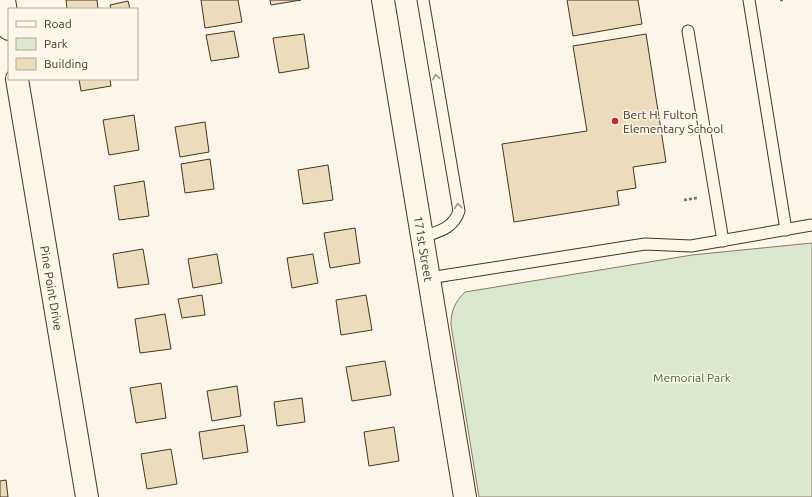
<svg xmlns="http://www.w3.org/2000/svg" width="812" height="497" font-family="Ubuntu,sans-serif">
<style>
.green{fill:#dce7d0;stroke:#887966}
.building{fill:#ecdcbc;stroke:#4a3520}
.lines{fill:none;stroke-linecap:round;stroke-linejoin:round}
.service-casing{stroke:#4a3520;stroke-width:13}
.minor-casing{stroke:#4a3520;stroke-width:24}
.path{stroke:#7f6f5c;stroke-width:2.5;stroke-dasharray:3 2;stroke-linecap:butt}
.service{stroke:#fbf6e9;stroke-width:11}
.minor{stroke:#fbf6e9;stroke-width:22}
.oneway{stroke:#a29684}
.poi-dot{fill:#c62828;stroke:#fbf6e9;stroke-width:1.5}
.labels{text-anchor:middle;dominant-baseline:central;stroke-width:3;stroke-linejoin:round;paint-order:stroke}
.poi-label{font-size:12px;fill:#4a3520;stroke:#fbf6e9;text-anchor:start}
.street-label{font-size:12px;fill:#4a3520;stroke:#fbf6e9}
.park-label{font-size:12px;fill:#436837;stroke:#fbf6e9}
</style>
<rect width="100%" height="100%" fill="#fbf6e9"/>
<path class="green" d="M812,243v254h-333l-28,-172c0,-15 4,-23 14,-33l227,-37z"/>
<g class="building">
<polygon points="66,0 97,0 98,9 67,9"/>
<polygon points="201,0 238,0 242,22 205,28"/>
<polygon points="270,0 301,0 271,5"/>
<polygon points="567,0 638,0 642,24 573,36"/>
<polygon points="128,1 130,9 111,9 110,5"/>
<polygon points="234,31 239,57 211,61 206,35"/>
<polygon points="304,34 309,68 279,73 273,38"/>
<polygon points="646,34 666,162 633,167 636,188 617,191 619,205 514,222 502,144 587,131 573,46"/>
<polygon points="79,79 110,79 111,86 81,91"/>
<polygon points="134,115 139,150 109,155 103,120"/>
<polygon points="205,122 209,152 180,157 175,127"/>
<polygon points="210,159 214,189 185,193 181,164"/>
<polygon points="328,165 333,200 303,204 298,170"/>
<polygon points="144,181 149,216 119,220 114,186"/>
<polygon points="355,228 360,263 330,268 324,233"/>
<polygon points="143,249 149,284 118,288 113,254"/>
<polygon points="217,254 222,283 193,288 188,259"/>
<polygon points="313,254 318,283 292,288 287,258"/>
<polygon points="202,295 205,315 182,318 178,299"/>
<polygon points="366,295 372,330 341,335 336,300"/>
<polygon points="165,314 171,349 140,353 135,319"/>
<polygon points="385,361 391,395 352,401 346,367"/>
<polygon points="161,383 166,418 136,423 130,388"/>
<polygon points="237,386 241,416 212,421 207,391"/>
<polygon points="302,398 305,422 277,426 274,402"/>
<polygon points="244,425 248,452 203,459 199,432"/>
<polygon points="394,427 399,461 369,466 364,432"/>
<polygon points="171,449 177,484 147,489 141,454"/>
<polygon points="6,480 8,497 0,497 0,481"/>
</g>
<g class="lines">
<g class="service-casing">
<g id="service">
<polyline points="749,0 786,230"/>
<polyline points="688,31 723,241"/>
<path d="M423,237c16,-6 30,-8 36,-26l-36,-211"/>
<polyline points="429,278 645,244 691,246 812,225"/>
</g>
</g>
<g class="minor-casing">
<g id="minor">
<polyline points="4,0 9,29"/>
<path id="s1" d="M383,0l82,497"/>
<path id="s2" d="M17,79l70,418"/>
</g>
</g>
<g class="path">
<polyline points="780,0 783,0"/>
<polyline points="684,200 697,198"/>
</g>
<use href="#service" class="service"/>
<use href="#minor" class="minor"/>
</g>
<defs><path id="oneway-chevron" d="M-2-3.5L2.5 0L-2 3.5" fill="none" stroke-width="1.6" stroke-linecap="round" stroke-linejoin="round"/></defs>
<g class="oneway">
<use href="#oneway-chevron" transform="translate(436 77) rotate(-100)"/>
<use href="#oneway-chevron" transform="translate(458 206) rotate(-96)"/>
</g>
<circle class="poi-dot" cx="615" cy="121" r="4"/>
<g class="labels">
<g class="poi-label">
<text x="623" y="114">Bert H. Fulton<tspan x="623" dy="14">Elementary School</tspan></text>
</g>
<g class="street-label">
<text stroke="none"><textPath href="#s1" startOffset="252">171st Street</textPath></text>
<text stroke="none"><textPath href="#s2" startOffset="212">Pine Point Drive</textPath></text>
</g>
<g class="park-label">
<text x="692" y="377">Memorial Park</text>
</g>
</g>
<rect x="8" y="8" width="130" height="72" fill="#fbf6e9" stroke="#b4a999"/>
<rect x="16" y="21" width="20" height="6" fill="#fbf6e9" stroke="#b4a999"/>
<text x="44" y="28" font-size="12" fill="#4a3520">Road</text>
<rect x="16" y="38" width="20" height="12" fill="#dce7d0" stroke="#b4a999"/>
<text x="44" y="48" font-size="12" fill="#4a3520">Park</text>
<rect x="16" y="58" width="20" height="12" fill="#ecdcbc" stroke="#b4a999"/>
<text x="44" y="68" font-size="12" fill="#4a3520">Building</text>
</svg>
